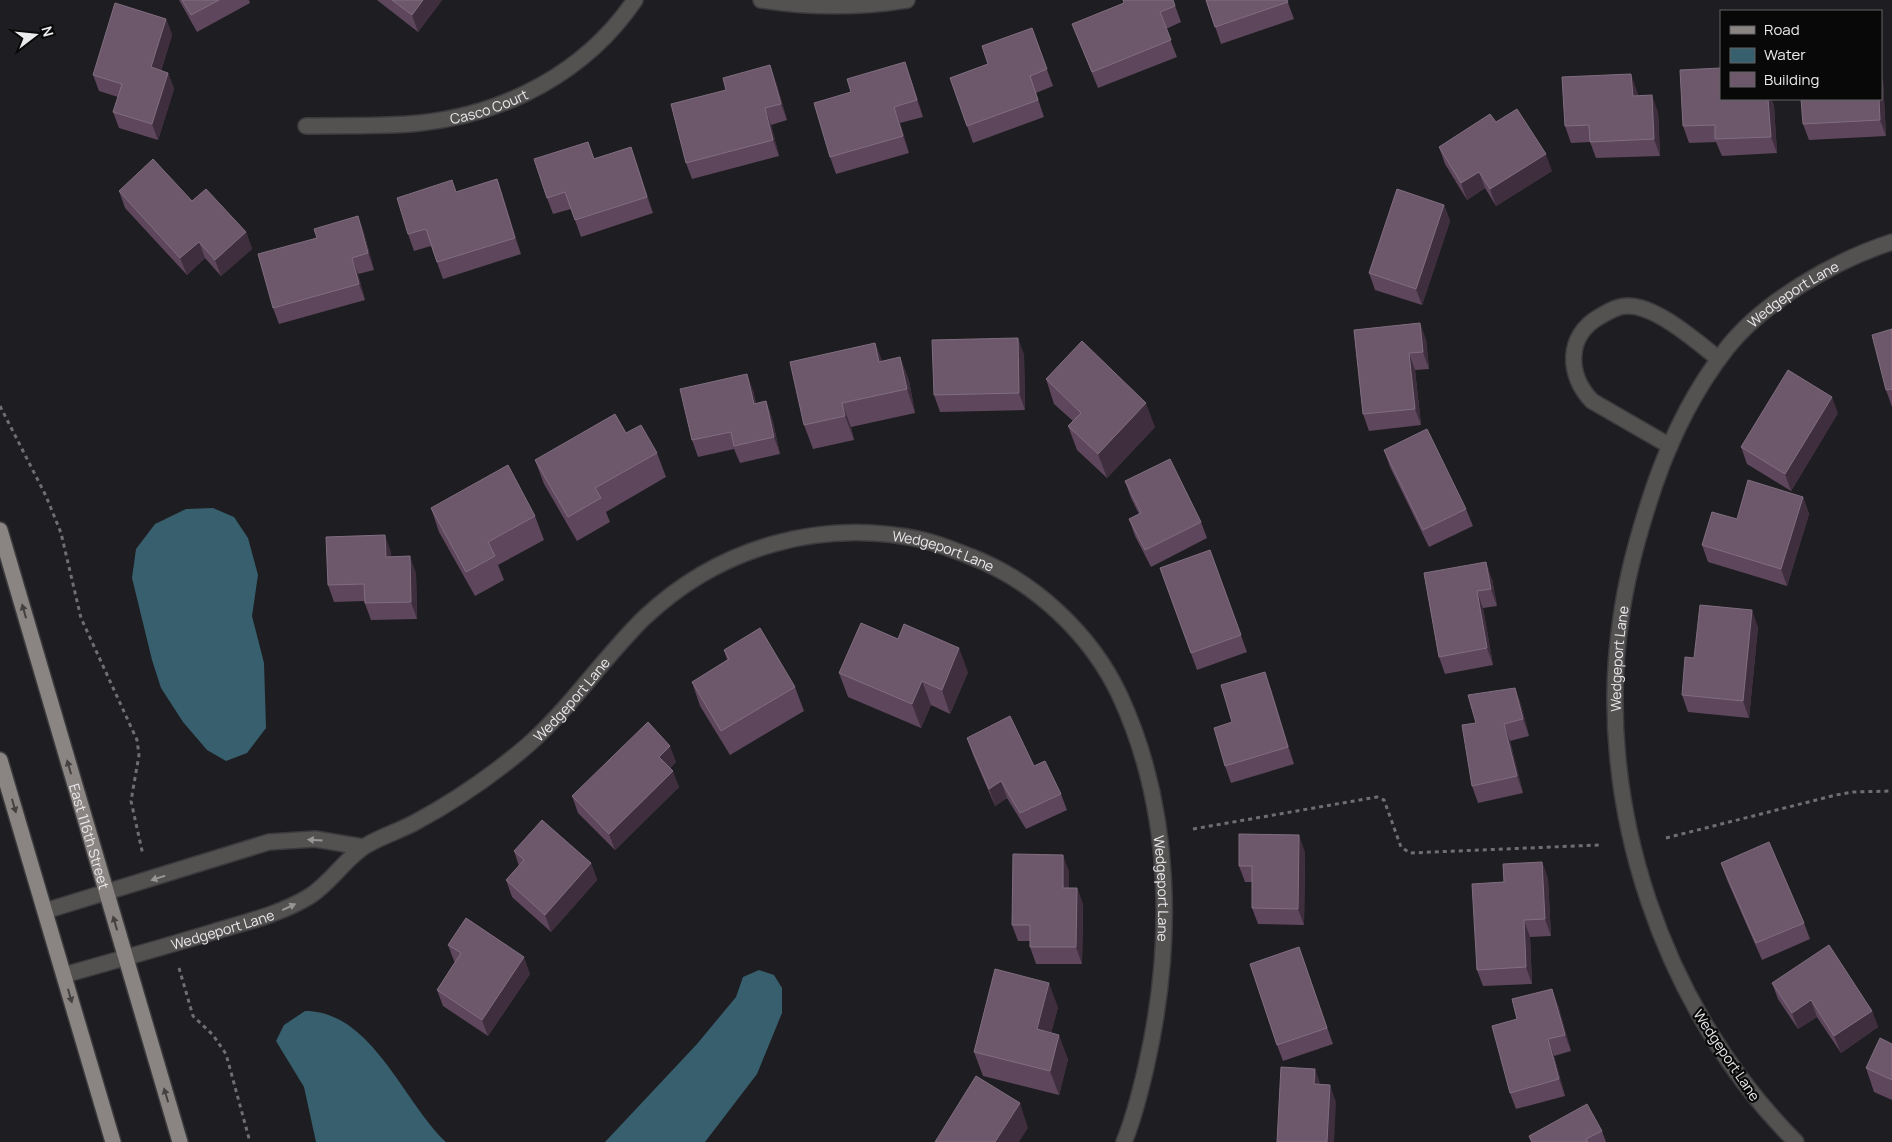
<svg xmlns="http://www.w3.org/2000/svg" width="1892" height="1142" font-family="Manrope,sans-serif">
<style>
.water{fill:#375f6d}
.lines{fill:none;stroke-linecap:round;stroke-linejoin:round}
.minor-casing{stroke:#3b3a3d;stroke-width:18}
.major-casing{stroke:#3b3a3d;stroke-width:18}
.path{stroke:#6f6e71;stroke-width:3;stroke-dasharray:4 4;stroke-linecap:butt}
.minor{stroke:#545151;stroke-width:15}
.major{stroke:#8a8583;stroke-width:15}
.wall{fill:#5e465c}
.shaded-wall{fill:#3e2e3e}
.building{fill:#6d586b;stroke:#806e80}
.oneway{fill:#424040}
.oneway2{fill:#989597}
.labels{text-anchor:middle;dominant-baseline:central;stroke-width:4.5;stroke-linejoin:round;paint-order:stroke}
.street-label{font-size:14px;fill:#eae9ec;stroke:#080809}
</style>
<rect width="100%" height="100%" fill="#1e1d21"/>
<g class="water">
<polygon points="213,508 234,517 248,538 258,575 252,616 264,663 266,728 247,753 226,761 207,750 183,722 161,688 152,660 132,578 136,549 155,524 186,509"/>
<polygon points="759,970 774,975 782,988 782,1013 757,1074 705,1142 605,1142 697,1044 736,997 743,977"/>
<path d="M305,1011c67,0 98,91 141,131h-130l-12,-55 -28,-46 8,-16z"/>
</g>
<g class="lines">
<g class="minor-casing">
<g id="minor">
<path d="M761,0c50,8 96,8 146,0"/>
<path id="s1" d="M306,126c38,-1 76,1 114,-3 86,-9 166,-51 215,-123"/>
<path d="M1670,446l-78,-45c-25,-26 -26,-65 7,-84 8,-5 18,-11 28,-11 29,-1 70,36 92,53"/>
<polyline points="45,911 269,842 315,839 363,847"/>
<path id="s2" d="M64,975c50,-14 99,-28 149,-43 33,-10 68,-18 97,-36 22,-14 36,-39 57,-51 15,-9 32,-14 47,-22 41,-22 79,-48 114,-78 44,-39 75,-87 116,-127 76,-72 178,-100 279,-78 17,4 33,11 49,17 63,25 119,77 148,139 53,115 54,249 26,371 -6,26 -12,51 -22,75"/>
<path id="s3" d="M1796,1142c-132,-131 -203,-338 -175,-524 6,-45 19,-90 34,-134 17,-49 40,-95 72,-136 37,-47 109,-88 165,-106"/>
</g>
</g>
<g class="major-casing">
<g id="major">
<path id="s4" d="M0,530l180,612"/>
<polyline points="0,760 113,1142"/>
</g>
</g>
<g class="path">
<polyline points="0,406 46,496 61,533 81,618 137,740 139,755 131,801 143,855"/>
<polyline points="1193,829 1377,797 1384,800 1401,847 1410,853 1599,845"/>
<polyline points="1666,838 1836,795 1853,792 1892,791"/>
<polyline points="179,968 193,1016 213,1035 226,1054 250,1142"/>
</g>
<use href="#minor" class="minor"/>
<use href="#major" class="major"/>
</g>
<g class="wall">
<polygon points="179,0 249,0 250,3 197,32"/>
<polygon points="377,0 442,0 418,32"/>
<polygon points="1173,0 1181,22 1166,29 1177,57 1098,88 1072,24"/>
<polygon points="1206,0 1287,0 1294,19 1221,44"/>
<polygon points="166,19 172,35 161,71 168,73 174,89 158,140 119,128 113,112 118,97 99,91 93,75"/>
<polygon points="1032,28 1053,86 1036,93 1044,117 973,143 950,78 988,64"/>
<polygon points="911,79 923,117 900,123 909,153 836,174 830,157"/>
<polygon points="1883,80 1886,136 1809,140 1803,124"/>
<polygon points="776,82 787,120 771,125 779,156 692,179 686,163"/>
<polygon points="1637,91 1638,96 1658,112 1660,156 1596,158 1590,142 1571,143 1565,126"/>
<polygon points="1721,99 1771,99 1774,106 1777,153 1722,156 1716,142 1689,143 1683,126"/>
<polygon points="1496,122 1552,171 1496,206 1485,188 1467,200 1445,164 1439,147"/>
<polygon points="631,147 653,213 581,237 571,209 553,214 547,198 595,158"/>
<polygon points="497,179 521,254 443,279 431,246 414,251 408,234 457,192"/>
<polygon points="119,191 192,201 246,232 252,249 221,276 205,258 187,275 125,208"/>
<polygon points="1444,205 1450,221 1422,305 1375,290 1369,273"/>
<polygon points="358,216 364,233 374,270 358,274 365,300 279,324 273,308 317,238"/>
<polygon points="1892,329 1892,407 1886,390"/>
<polygon points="1354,330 1426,339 1429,369 1415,370 1421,425 1369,431 1363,414"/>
<polygon points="875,343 882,361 900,357 909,381 915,413 851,427 854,440 813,449 804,425"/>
<polygon points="1024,354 1025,410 940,412 934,395"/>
<polygon points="1046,379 1155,427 1107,478 1077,450 1068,426 1073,421 1054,404"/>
<polygon points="753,390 756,404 766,401 772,418 780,454 740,463 734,449 698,457 692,440"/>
<polygon points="1838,413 1791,491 1747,464 1741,447"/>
<polygon points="626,433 657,453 666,477 606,512 610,522 577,541 544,484 535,460"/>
<polygon points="1384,450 1466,509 1473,526 1429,547 1390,467"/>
<polygon points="1125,481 1201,522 1207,538 1151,567 1135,536 1129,519 1139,514 1131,498"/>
<polygon points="1803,497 1809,514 1787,586 1708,562 1702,545 1737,519"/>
<polygon points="431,508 535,516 544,540 498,565 504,580 475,596 439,532"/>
<polygon points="1210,550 1247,652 1197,670 1160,568"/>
<polygon points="391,552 391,557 416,573 417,619 371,620 364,601 334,602 328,585"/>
<polygon points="1424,573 1492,579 1497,606 1483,608 1493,665 1445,674 1439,657"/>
<polygon points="1758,627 1749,718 1688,712 1682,695 1694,658"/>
<polygon points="724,650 795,687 804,711 730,755 700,706 692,682 727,660"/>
<polygon points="968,672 950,714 931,705 921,728 848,697 839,673"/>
<polygon points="1515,688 1521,705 1529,736 1510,741 1523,793 1478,803 1472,786 1476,723"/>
<polygon points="1271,689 1294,764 1231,783 1225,766 1232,722"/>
<polygon points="967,738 1034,766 1061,794 1067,810 1026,829 1007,798 995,806 973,755"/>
<polygon points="676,762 670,768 679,787 615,850 578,813 572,796"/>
<polygon points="514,851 591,863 597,880 551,932 512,897 506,880 519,866"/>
<polygon points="1305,852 1304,925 1258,924 1252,908 1252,882 1245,882 1239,866"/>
<polygon points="1542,862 1548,879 1551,936 1530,937 1532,984 1483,986 1477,970 1504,882"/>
<polygon points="1721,863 1804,923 1810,939 1762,960 1727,880"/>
<polygon points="1069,871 1069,888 1077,888 1083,905 1082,964 1036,964 1030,947 1030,941 1018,941 1012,925"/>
<polygon points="448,945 530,974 488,1036 443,1006 437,990 455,962 454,961"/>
<polygon points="1299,947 1333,1044 1283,1061 1277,1045"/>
<polygon points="1772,983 1872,1011 1878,1027 1841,1053 1817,1017 1798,1029 1778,999"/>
<polygon points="1558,1005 1571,1051 1554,1056 1565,1096 1516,1109 1510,1093 1517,1019"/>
<polygon points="1058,1007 1051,1033 1068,1059 1059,1095 983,1076 974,1052"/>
<polygon points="1892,1044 1892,1100 1874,1092 1866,1068"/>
<polygon points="1602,1131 1606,1142 1531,1142 1529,1136"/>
</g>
<g class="shaded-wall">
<polygon points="423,0 442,0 418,32 412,15"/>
<polygon points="166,19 172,35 157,84 151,67"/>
<polygon points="905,62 911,79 923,117 917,100"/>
<polygon points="770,65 776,82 787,120 781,104"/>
<polygon points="168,73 174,89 158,140 152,124"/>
<polygon points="1631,74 1637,91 1639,113 1633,96"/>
<polygon points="1881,75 1883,80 1886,136 1880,120 1879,99 1881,99"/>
<polygon points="1652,95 1658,112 1660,156 1654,139"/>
<polygon points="1768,99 1771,99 1774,106 1777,153 1771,137"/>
<polygon points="894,107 900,123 909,153 903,136"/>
<polygon points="765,108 771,125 779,156 773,140"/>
<polygon points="631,147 637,163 653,213 647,197"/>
<polygon points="1546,154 1552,171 1496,206 1490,189"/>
<polygon points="1479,172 1485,188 1467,200 1461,183"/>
<polygon points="497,179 503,196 521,254 515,238"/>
<polygon points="1444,205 1450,221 1422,305 1416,289"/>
<polygon points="358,216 364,233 374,270 368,253"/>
<polygon points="246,232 252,249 221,276 215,260"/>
<polygon points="199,242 205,258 187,275 180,258"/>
<polygon points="352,258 358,274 365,300 359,284"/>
<polygon points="1420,323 1426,339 1429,369 1423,352"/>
<polygon points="1018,338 1024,354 1025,410 1019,393"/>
<polygon points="875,343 884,367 879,362"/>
<polygon points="1409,353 1415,370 1421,425 1415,409"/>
<polygon points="900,357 909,381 915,413 907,389"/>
<polygon points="747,374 753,390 760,421 754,404"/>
<polygon points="1832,397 1838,413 1791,491 1785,474"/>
<polygon points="766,401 772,418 780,454 774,437"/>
<polygon points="842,403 851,427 854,440 845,416"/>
<polygon points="1146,403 1155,427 1107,478 1098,454"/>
<polygon points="1803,497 1809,514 1787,586 1781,569"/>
<polygon points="385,535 391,552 392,573 386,557"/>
<polygon points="410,556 416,573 417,619 411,602"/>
<polygon points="1486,562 1492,579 1497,606 1491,589"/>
<polygon points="1477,591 1483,608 1493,665 1487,648"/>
<polygon points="1752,610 1758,627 1749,718 1743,701"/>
<polygon points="959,648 968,672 950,714 942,690"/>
<polygon points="1265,672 1271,689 1294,764 1288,747"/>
<polygon points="922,681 931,705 921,728 912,704"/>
<polygon points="1515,688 1521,705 1529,736 1523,719"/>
<polygon points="1504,724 1510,741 1523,793 1517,776"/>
<polygon points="670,746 676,762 665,773 659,757"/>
<polygon points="673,771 679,787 615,850 609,834"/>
<polygon points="1001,781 1007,798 995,806 989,789"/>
<polygon points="1299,835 1305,852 1304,925 1298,909"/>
<polygon points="1063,855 1069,871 1069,905 1063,888"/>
<polygon points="1542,862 1548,879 1551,936 1545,919"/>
<polygon points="591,863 597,880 551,932 545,915"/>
<polygon points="1077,888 1083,905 1082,964 1076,947"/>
<polygon points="1524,920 1530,937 1532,984 1526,967"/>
<polygon points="524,957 530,974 488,1036 482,1020"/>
<polygon points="1049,983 1058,1007 1046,1053 1037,1029"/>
<polygon points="1552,989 1558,1005 1571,1051 1565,1035"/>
<polygon points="1811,1000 1817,1017 1798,1029 1792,1013"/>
<polygon points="1872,1011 1878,1027 1841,1053 1834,1036"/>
<polygon points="1059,1035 1068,1059 1059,1095 1050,1071"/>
<polygon points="1548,1039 1554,1056 1565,1096 1559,1079"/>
<polygon points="1315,1069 1321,1086 1314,1084"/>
<polygon points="1330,1085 1336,1102 1334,1142 1327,1142"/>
<polygon points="1020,1103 1028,1128 1019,1142 995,1142"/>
</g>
<g class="building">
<polygon points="182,0 219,0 191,15"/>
<polygon points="392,0 423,0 412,15"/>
<polygon points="1123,0 1173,0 1175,6 1160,12 1171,40 1092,72 1072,24 1124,3"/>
<polygon points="1206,0 1287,0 1288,2 1215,27"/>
<polygon points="115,3 166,19 151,67 168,73 152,124 113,112 122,84 93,75"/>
<polygon points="1032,28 1047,69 1030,76 1038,100 967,126 950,78 988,64 982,46"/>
<polygon points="905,62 917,100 894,107 903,136 830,157 814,103 851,92 847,79"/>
<polygon points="770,65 781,104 765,108 773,140 686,163 671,104 726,90 723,78"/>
<polygon points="1721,68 1721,99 1768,99 1771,137 1715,139 1715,125 1683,126 1680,70"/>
<polygon points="1631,74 1633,96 1652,95 1654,139 1590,142 1589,125 1565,126 1562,77"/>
<polygon points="1801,99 1879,99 1880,120 1803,124"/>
<polygon points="1517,109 1546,154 1490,189 1479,172 1461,183 1439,147 1490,114 1496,122"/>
<polygon points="588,142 594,159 631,147 647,197 575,220 565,192 547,198 534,159"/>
<polygon points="153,159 192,201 206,189 246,232 215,260 199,242 180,258 119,191"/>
<polygon points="497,179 515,238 437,262 426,229 408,234 397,198 452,180 456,192"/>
<polygon points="1397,189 1444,205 1416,289 1369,273"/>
<polygon points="358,216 368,253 352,258 359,284 273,308 258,254 317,238 314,229"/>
<polygon points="1420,323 1423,352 1409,353 1415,409 1363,414 1354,330"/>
<polygon points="1892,329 1892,389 1886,390 1872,335"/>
<polygon points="1018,338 1019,393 934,395 932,340"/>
<polygon points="1082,341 1146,403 1098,454 1068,426 1081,413 1046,379"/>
<polygon points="875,343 879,362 900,357 907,389 842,403 845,416 804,425 790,362"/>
<polygon points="1788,370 1832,397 1785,474 1741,447"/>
<polygon points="747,374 754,404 766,401 774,437 734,446 731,432 692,440 680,389"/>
<polygon points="615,414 626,433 641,425 657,453 595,488 601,498 568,517 535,460"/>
<polygon points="1427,429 1466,509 1423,530 1384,450"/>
<polygon points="1170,459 1201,522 1145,550 1129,519 1141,513 1125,481"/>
<polygon points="508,465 535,516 488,542 495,556 466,572 431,508"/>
<polygon points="1748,480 1803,497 1781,569 1702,545 1712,512 1737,519"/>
<polygon points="385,535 386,557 410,556 411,602 365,603 364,584 328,585 326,537"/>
<polygon points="1210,550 1241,635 1191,653 1160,568"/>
<polygon points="1486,562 1491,589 1477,591 1487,648 1439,657 1424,573"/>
<polygon points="1700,605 1752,610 1743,701 1682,695 1685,657 1694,658"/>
<polygon points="861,623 898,639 904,624 959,648 942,690 922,681 912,704 839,673"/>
<polygon points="760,628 795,687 721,731 692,682 729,659 724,650"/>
<polygon points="1265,672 1288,747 1225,766 1214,728 1232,722 1221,685"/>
<polygon points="1515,688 1523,719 1504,724 1517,776 1472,786 1462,725 1476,723 1468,695"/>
<polygon points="1010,716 1034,766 1045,761 1061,794 1020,813 1001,781 989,789 967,738"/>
<polygon points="648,722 670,746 659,757 673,771 609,834 572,796"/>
<polygon points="542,820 591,863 545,915 506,880 524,860 514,851"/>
<polygon points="1239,834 1299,835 1298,909 1252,908 1252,866 1239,866"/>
<polygon points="1769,842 1804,923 1756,943 1721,863"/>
<polygon points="1013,854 1063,855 1063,888 1077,888 1076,947 1030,947 1030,925 1012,925"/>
<polygon points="1542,862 1545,919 1524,920 1526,967 1477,970 1472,884 1504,882 1503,864"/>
<polygon points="466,918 524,957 482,1020 437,990 461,953 448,945"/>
<polygon points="1829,945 1872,1011 1834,1036 1811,1000 1792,1013 1772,983"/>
<polygon points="1299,947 1327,1028 1277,1045 1250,964"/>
<polygon points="995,969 1049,983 1037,1029 1059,1035 1050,1071 974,1052"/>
<polygon points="1552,989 1565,1035 1548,1039 1559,1079 1510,1093 1492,1026 1517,1019 1512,999"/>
<polygon points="1880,1038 1892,1044 1892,1080 1866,1068"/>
<polygon points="1281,1067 1315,1069 1314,1084 1330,1085 1327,1142 1277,1142"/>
<polygon points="976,1076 1020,1103 995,1142 935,1142"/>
<polygon points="1587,1104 1602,1131 1586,1139 1588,1142 1532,1142 1529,1136"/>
</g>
<defs><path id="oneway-solid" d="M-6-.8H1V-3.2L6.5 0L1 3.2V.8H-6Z" transform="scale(1.25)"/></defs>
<g class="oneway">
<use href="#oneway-solid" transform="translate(24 611) rotate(-106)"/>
<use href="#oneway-solid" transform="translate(69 767) rotate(-106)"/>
<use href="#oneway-solid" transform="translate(14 806) rotate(74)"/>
<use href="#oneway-solid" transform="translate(115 923) rotate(-106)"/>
<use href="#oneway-solid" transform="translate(70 996) rotate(74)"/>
<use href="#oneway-solid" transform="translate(166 1095) rotate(-107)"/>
</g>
<g class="oneway2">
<use href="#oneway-solid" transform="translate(315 840) rotate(-176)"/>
<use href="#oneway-solid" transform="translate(158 878) rotate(162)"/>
<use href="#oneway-solid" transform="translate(289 907) rotate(-25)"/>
</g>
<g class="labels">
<g class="street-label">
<text stroke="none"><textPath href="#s1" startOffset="185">Casco Court</textPath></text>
<text stroke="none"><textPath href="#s3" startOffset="951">Wedgeport Lane</textPath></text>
<text stroke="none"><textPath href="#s2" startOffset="1022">Wedgeport Lane</textPath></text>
<text stroke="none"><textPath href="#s3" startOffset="531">Wedgeport Lane</textPath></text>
<text stroke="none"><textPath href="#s2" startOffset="589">Wedgeport Lane</textPath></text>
<text stroke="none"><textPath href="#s4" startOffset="319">East 116th Street</textPath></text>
<text stroke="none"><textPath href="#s2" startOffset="1458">Wedgeport Lane</textPath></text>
<text stroke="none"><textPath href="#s2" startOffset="165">Wedgeport Lane</textPath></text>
<text transform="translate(1727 1055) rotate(56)">Wedgeport Lane</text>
</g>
</g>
<rect x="1720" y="10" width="162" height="90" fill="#080809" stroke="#626264"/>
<rect x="1730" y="26" width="25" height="8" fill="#8a8583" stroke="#626264"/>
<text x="1764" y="35" font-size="15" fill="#eae9ec">Road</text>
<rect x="1730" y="48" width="25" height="15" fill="#375f6d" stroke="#626264"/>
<text x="1764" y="60" font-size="15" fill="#eae9ec">Water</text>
<rect x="1730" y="72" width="25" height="15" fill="#6d586b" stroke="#626264"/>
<text x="1764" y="85" font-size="15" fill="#eae9ec">Building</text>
<g transform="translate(35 35) rotate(74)" stroke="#080809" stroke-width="4" paint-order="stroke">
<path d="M0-4L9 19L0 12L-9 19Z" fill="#eae9ec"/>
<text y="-8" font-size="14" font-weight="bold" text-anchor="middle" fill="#eae9ec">N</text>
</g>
</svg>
